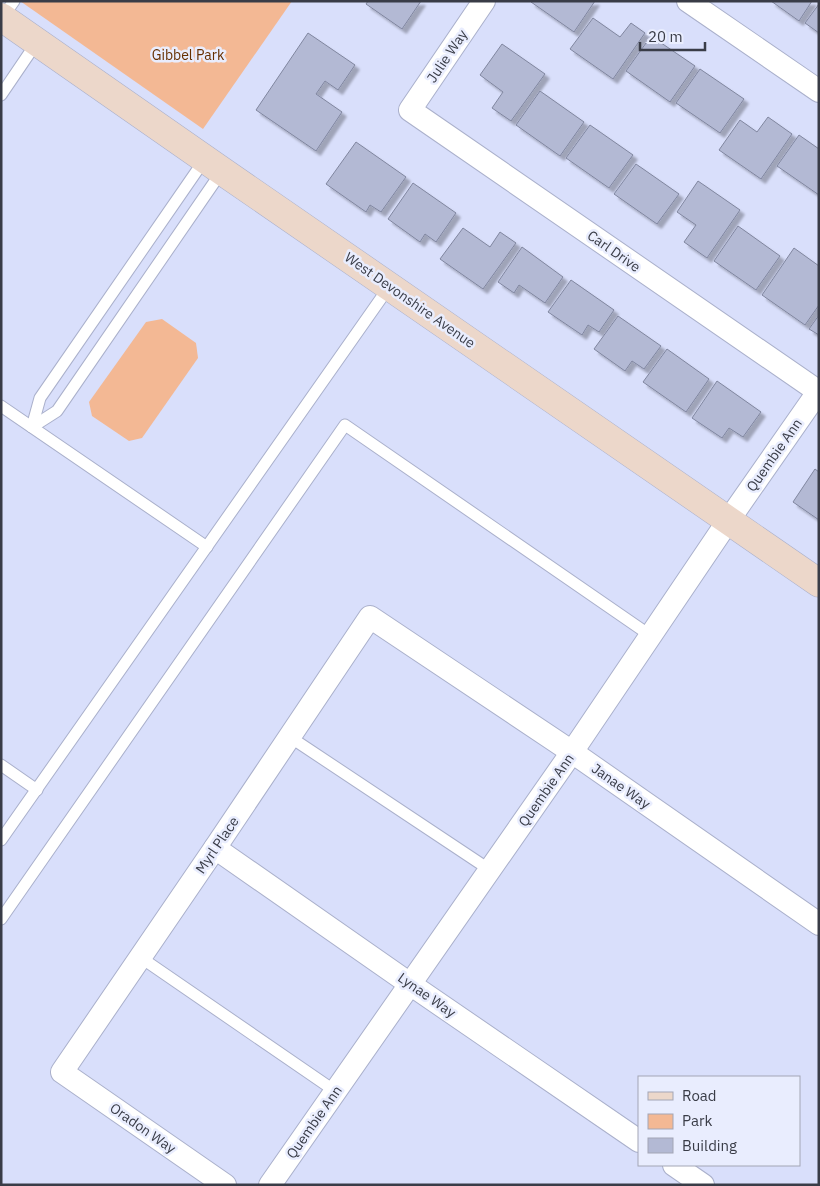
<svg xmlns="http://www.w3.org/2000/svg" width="820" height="1186" font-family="'IBM Plex Sans',sans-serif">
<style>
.green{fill:#f3b894}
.building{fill:#b3b9d4;stroke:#80869f;filter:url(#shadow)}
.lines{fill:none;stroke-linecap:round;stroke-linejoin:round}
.lane-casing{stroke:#aab0cb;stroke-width:13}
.street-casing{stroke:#aab0cb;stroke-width:24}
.secondary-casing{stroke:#aab0cb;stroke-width:29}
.lane{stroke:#fff;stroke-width:11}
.street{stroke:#fff;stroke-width:22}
.secondary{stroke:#ecd7ca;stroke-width:28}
.labels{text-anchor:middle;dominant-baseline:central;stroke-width:5;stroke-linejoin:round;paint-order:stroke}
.park-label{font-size:14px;fill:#662f00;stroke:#e9edfe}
.street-label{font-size:14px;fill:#393c47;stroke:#e9edfe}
</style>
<defs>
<filter id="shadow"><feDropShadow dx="4.5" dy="4.5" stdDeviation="1" flood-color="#0004"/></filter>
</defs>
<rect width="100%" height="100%" fill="#d9dffb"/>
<g class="green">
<polygon points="20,1 292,1 203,129"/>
<polygon points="162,319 196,343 198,358 142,438 129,441 92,416 89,402 146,322"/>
</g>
<g class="building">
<polygon points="368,1 421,1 402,29 366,4"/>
<polygon points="531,1 595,1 574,32 531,2"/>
<polygon points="771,1 812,1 799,21"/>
<polygon points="819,4 819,33 805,23"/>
<polygon points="593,18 620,37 631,23 645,33 613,79 570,49"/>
<polygon points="308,33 355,65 338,90 325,81 316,94 342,112 316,151 256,110"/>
<polygon points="651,36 695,66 670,102 626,71"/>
<polygon points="502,44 545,74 511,121 492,108 503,92 480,75"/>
<polygon points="700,69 744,99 720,133 676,103"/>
<polygon points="540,91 584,122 560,156 516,125"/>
<polygon points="768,117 792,134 761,179 719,150 740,120 757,132"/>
<polygon points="590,125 633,155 609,188 566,158"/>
<polygon points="799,135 819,149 819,195 777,166"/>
<polygon points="356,142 406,177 381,212 370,205 366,212 326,184"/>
<polygon points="636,164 679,194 657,224 614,194"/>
<polygon points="698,181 740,210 707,258 684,242 696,225 677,212"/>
<polygon points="413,183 456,213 436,242 425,234 420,242 388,219"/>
<polygon points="738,226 780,256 756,290 714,261"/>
<polygon points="463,228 490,247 500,232 516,243 483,289 440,259"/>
<polygon points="522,247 563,277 545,303 519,285 514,293 498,282"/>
<polygon points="794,248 819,266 819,305 805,325 762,295"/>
<polygon points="571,280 614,310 599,332 588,325 582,335 548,312"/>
<polygon points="819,315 819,335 809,329"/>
<polygon points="618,316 661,346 644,369 632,361 625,371 594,349"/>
<polygon points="667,349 709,379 686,412 643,382"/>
<polygon points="717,381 761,412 743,437 729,428 722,438 692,418"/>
<polygon points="815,469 819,472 819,520 793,502"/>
</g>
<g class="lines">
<g class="lane-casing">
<g id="lane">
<polyline points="2,18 14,1"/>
<polyline points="1,95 37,42"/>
<polyline points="1,406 207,547"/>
<polyline points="32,427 57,411 222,171"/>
<polyline points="32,427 40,398 205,159"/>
<polyline points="290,737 490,870"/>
<polyline points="1,765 37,790"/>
<polyline points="1,840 389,287"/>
<polyline points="1,919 345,425 651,636"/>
<polyline points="140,957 335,1091"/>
</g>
</g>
<g class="street-casing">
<g id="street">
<polyline points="484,1 410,110 819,392"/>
<polyline points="688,1 819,91"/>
<polyline points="215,848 410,984 639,1141"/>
<polyline points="674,1165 703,1185"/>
<polyline points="225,1185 62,1072 215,848 370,617 572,752 819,924"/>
<polyline points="270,1185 572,752 728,521 818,392"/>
</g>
</g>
<g class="secondary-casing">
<polyline id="secondary" points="1,17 222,171 819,583"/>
</g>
<use href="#lane" class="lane"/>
<use href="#street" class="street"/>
<use href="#secondary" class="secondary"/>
</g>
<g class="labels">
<g class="park-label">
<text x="188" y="55">Gibbel Park</text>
</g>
<g class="street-label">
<text transform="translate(447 56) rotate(-56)">Julie Way</text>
<text transform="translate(614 251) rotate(35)">Carl Drive</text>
<text transform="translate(410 300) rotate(35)">West Devonshire Avenue</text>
<text transform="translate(774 455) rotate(-55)">Quembie Ann</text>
<text transform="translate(621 786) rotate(35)">Janae Way</text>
<text transform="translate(546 790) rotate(-55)">Quembie Ann</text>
<text transform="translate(217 845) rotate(-56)">Myrl Place</text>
<text transform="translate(427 995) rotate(35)">Lynae Way</text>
<text transform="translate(314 1122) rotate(-55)">Quembie Ann</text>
<text transform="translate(143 1128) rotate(35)">Oradon Way</text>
</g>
</g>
<rect width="820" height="1186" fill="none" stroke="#393c47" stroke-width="5"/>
<rect x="638" y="1076" width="162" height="90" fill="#e9edfe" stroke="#a3a6b5"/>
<rect x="648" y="1092" width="25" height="8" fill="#ecd7ca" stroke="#a3a6b5"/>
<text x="682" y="1101" font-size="15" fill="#393c47">Road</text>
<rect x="648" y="1114" width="25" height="15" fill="#f3b894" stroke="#a3a6b5"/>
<text x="682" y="1126" font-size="15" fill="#393c47">Park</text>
<rect x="648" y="1138" width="25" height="15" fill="#b3b9d4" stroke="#a3a6b5"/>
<text x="682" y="1151" font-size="15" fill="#393c47">Building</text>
<path d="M640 42v8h65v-8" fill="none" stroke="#393c47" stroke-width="2.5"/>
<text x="648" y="42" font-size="15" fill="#393c47" stroke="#e9edfe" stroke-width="4" paint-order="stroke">20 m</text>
</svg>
